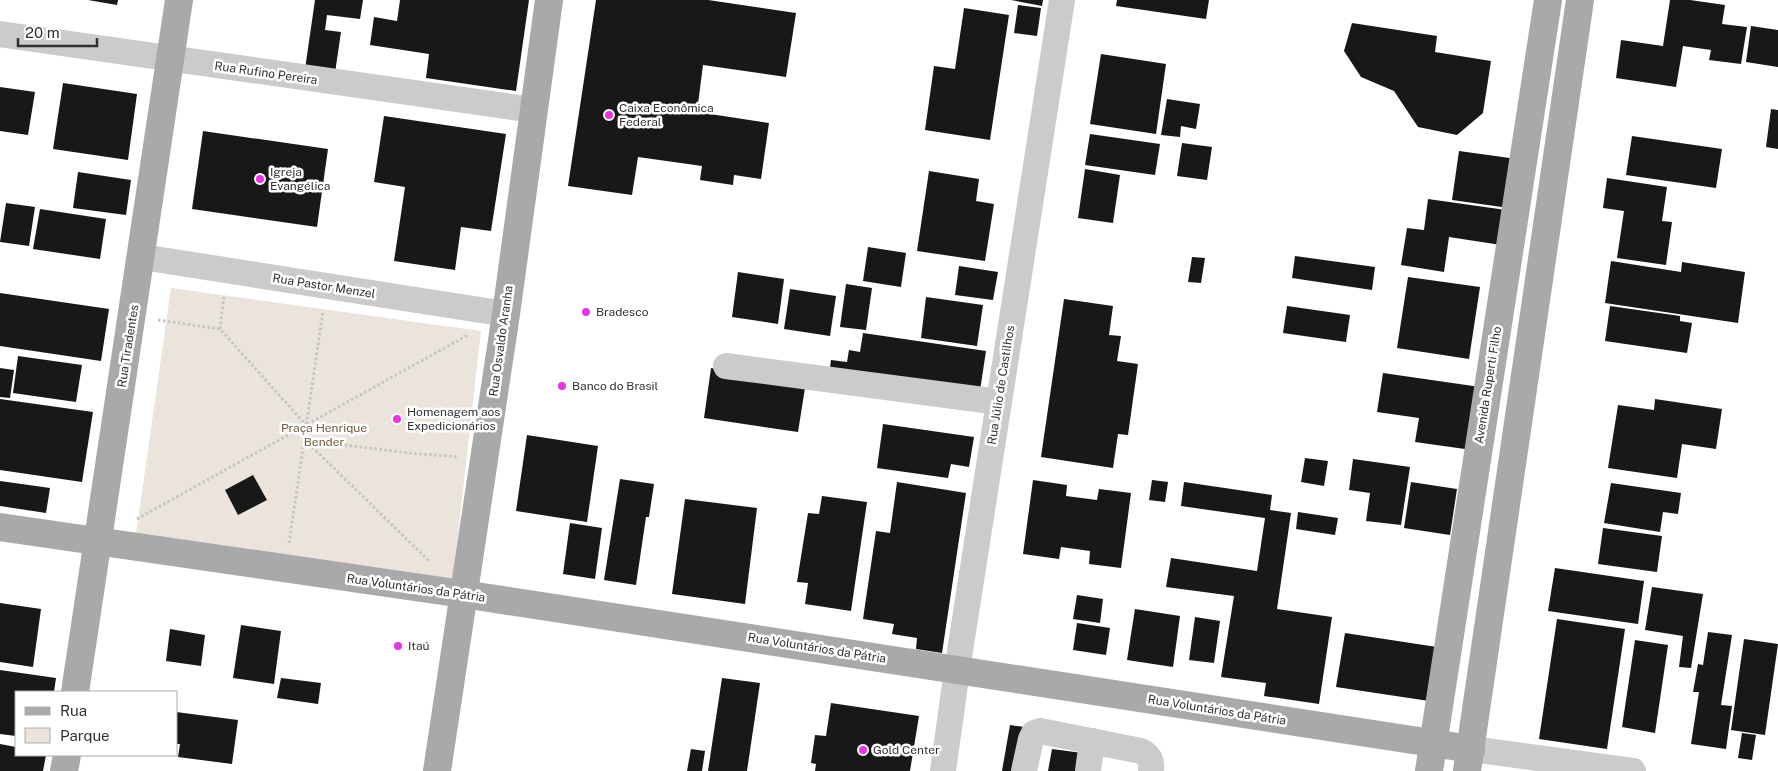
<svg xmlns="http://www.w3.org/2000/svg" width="1778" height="771" font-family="'Public Sans',sans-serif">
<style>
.green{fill:#ebe4dc}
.building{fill:#181818}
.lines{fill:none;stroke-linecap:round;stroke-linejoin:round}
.path{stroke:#c5c5c5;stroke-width:3;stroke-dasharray:2.5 2.5;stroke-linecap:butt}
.minor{stroke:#cbcbcb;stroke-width:26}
.major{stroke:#a9a9a9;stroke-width:28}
.poi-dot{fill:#e933e5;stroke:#fff;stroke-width:2}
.labels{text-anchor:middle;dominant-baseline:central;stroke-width:5;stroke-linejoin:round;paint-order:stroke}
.street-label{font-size:12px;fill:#313131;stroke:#fff}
.poi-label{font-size:12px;fill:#313131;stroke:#fff;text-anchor:start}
.park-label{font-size:12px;fill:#6e5c3d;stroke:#fff}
</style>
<rect width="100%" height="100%" fill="#fff"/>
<polygon class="green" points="171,288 481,331 453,579 136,534"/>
<g class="building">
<polygon points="88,0 118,0 117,5"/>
<polygon points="315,0 363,0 360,19 327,15 325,30 341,32 335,73 305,69"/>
<polygon points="400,0 529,0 516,91 426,78 429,54 370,45 374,17 397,21"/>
<polygon points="596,0 708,0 796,13 786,77 703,65 697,112 769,123 761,179 734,175 733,185 700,180 702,166 638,157 632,195 568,186"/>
<polygon points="1011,0 1043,0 1042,6"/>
<polygon points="1117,0 1209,0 1206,19 1116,6"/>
<polygon points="1670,0 1690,0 1725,5 1722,24 1747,27 1741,64 1709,60 1711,50 1683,46 1676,87 1616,78 1621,40 1663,46"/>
<polygon points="1018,5 1041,8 1037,36 1014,33"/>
<polygon points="964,8 1009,15 990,140 925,130 934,66 955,69"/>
<polygon points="1352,23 1437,36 1435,52 1491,61 1483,113 1457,135 1418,127 1394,91 1361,77 1344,51"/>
<polygon points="1751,26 1778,30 1778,67 1746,62"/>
<polygon points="1101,54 1166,64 1156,134 1090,124"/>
<polygon points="63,83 137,94 128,160 53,149"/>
<polygon points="0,87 35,92 28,135 0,131"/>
<polygon points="1167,99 1200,104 1196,129 1181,126 1180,137 1161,135"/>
<polygon points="1771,109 1778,110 1778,149 1766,147"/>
<polygon points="384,116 506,134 491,231 461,227 455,270 394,261 405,187 374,182"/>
<polygon points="203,131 328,149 317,227 192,209"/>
<polygon points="1090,134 1160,144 1155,175 1085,165"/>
<polygon points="1632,136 1722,149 1716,188 1626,175"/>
<polygon points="1182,143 1212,147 1207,180 1177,176"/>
<polygon points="1459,151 1517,159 1509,208 1452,200"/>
<polygon points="1085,169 1120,175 1113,223 1078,218"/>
<polygon points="929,171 979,179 976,201 994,204 985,261 917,251"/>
<polygon points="78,172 131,180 126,215 73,208"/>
<polygon points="1607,178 1667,187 1662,221 1672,222 1666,265 1617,258 1624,211 1603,208"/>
<polygon points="1428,199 1506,210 1501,245 1449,237 1444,272 1401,265 1407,228 1424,230"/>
<polygon points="6,203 35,207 29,246 0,242"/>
<polygon points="40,209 106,219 100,259 33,249"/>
<polygon points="868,247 906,253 901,287 863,281"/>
<polygon points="1295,256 1375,267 1372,290 1292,278"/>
<polygon points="1192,257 1205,258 1201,283 1188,282"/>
<polygon points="1611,261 1681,272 1682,262 1745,272 1738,323 1605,303"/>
<polygon points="959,266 998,272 993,300 955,295"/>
<polygon points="738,272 784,279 778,324 732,317"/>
<polygon points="1408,277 1480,287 1469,359 1397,348"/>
<polygon points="846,284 872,288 866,330 840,327"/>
<polygon points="790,289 836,296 830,336 784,329"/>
<polygon points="0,293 109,309 101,361 0,346"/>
<polygon points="926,297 983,305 977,346 921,338"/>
<polygon points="1064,299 1113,306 1109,335 1121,336 1117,361 1138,364 1128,435 1118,434 1113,468 1041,457"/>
<polygon points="1287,306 1350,315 1346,342 1283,333"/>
<polygon points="1610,306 1680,316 1680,321 1692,323 1687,353 1605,341"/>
<polygon points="863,333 986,351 979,397 829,375 831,360 847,362 849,350 860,352"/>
<polygon points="18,356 82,365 76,402 13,393"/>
<polygon points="0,368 14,370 10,398 0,397"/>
<polygon points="711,368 736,372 805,388 798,432 704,418"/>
<polygon points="1383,373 1487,388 1472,450 1415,442 1419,418 1377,412"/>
<polygon points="0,399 93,412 82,482 0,470"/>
<polygon points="1655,399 1722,409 1716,449 1682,444 1677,478 1608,468 1618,405 1654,410"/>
<polygon points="883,424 974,437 969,467 951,464 948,478 877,468"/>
<polygon points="527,435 598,446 587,522 516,511"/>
<polygon points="1305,458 1328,461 1324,486 1301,482"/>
<polygon points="1353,459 1410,467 1401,525 1366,521 1370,493 1349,490"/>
<polygon points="253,475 267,500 238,515 225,490"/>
<polygon points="620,479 654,484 649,517 646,517 636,585 604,580"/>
<polygon points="1033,480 1067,485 1066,496 1097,500 1099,489 1131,493 1121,568 1089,564 1090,551 1061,547 1059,559 1023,554"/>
<polygon points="1152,480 1168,482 1165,502 1149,500"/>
<polygon points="0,481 50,488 46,513 0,506"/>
<polygon points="897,482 966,493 942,653 916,649 917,638 892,634 894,624 863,619 876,531 890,533"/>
<polygon points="1184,482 1272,495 1270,510 1291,513 1277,609 1332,617 1319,704 1264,696 1266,683 1221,677 1234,596 1166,587 1171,558 1257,571 1265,518 1181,506"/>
<polygon points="1411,482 1457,489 1450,535 1404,528"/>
<polygon points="1611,483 1681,493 1678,514 1663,512 1660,532 1604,523"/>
<polygon points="822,496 867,502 851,611 805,604 808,583 797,582 808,513 819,514"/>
<polygon points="685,499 757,508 745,604 672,594"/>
<polygon points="1298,512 1338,518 1335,535 1296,529"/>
<polygon points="570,523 602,528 595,579 563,574"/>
<polygon points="1603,528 1662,536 1657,572 1598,564"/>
<polygon points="1555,568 1644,581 1638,624 1548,611"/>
<polygon points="1652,587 1703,594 1691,668 1679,667 1683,636 1645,630"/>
<polygon points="1077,595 1103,599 1100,623 1073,619"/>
<polygon points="0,603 41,609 33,667 0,662"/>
<polygon points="1135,609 1180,616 1173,667 1127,660"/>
<polygon points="1195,617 1220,621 1214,663 1189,660"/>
<polygon points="1557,619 1625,629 1607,749 1539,739"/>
<polygon points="1077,623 1110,628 1106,655 1073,650"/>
<polygon points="241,625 281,631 274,684 233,678"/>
<polygon points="170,629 205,635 201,666 166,661"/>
<polygon points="1708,632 1732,635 1721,705 1732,706 1726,749 1691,744 1699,692 1693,692 1698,664 1703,665"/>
<polygon points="1345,633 1437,647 1429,701 1336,687"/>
<polygon points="1744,639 1778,644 1765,735 1731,730"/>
<polygon points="1635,640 1668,645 1655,733 1622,727"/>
<polygon points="0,670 56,678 54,692 16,692 16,736 0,734"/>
<polygon points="281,678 321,683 318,704 277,698"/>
<polygon points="722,678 760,683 747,771 708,771"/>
<polygon points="831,703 919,716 910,771 815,771 816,764 811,763 815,735 826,736"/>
<polygon points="176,712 238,720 232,764 178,757 180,744 176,744"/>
<polygon points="1010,725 1024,727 1017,771 1002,771"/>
<polygon points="1742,733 1756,735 1752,760 1738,758"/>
<polygon points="0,744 16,747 16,755 46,755 43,771 0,771"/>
<polygon points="691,749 705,751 702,771 687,771"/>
<polygon points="1052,749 1090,754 1087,771 1048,771"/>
</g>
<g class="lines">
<g class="path">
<polyline points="158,320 220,329 306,425"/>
<polyline points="220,329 224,295"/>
<polyline points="305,440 429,561"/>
<polyline points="305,440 409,453 458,457"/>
<polyline points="137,519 468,335"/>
<polyline points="289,543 323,311"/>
</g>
<g class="minor">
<polyline points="0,34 533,110"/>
<polyline points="142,257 506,314"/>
<polyline points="726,366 999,402"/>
<polyline points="1471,749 1633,771"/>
<polyline points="943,771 957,670 1062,0"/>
<path d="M1024,771l7,-32 3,-6 6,-2 101,20c9,5 11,9 10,20"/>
<polyline points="1088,771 1092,741"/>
</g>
<g class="major">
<polyline points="0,527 463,594 1471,749"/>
<path d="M75,692c33,-231 71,-461 104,-692"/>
<polyline points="64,771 67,755"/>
<polyline points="437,771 506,314 549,0"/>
<polyline points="1429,771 1548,0"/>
<polyline points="1467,771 1580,0"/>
</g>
</g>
<g class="poi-dot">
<circle cx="609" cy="115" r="5"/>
<circle cx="260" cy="179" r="5"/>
<circle cx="586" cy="312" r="5"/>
<circle cx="562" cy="386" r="5"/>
<circle cx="397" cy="419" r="5"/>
<circle cx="398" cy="646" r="5"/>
<circle cx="863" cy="750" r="5"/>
</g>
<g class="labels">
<g class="street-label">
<text transform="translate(266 73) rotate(8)">Rua Rufino Pereira</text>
<text transform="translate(324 286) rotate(9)">Rua Pastor Menzel</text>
<text transform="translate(501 341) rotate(-82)">Rua Osvaldo Aranha</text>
<text transform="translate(128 346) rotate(-81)">Rua Tiradentes</text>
<text transform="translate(1001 385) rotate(-81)">Rua Júlio de Castilhos</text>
<text transform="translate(1488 385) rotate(-81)">Avenida Ruperti Filho</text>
<text transform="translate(416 588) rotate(8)">Rua Voluntários da Pátria</text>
<text transform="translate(817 648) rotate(9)">Rua Voluntários da Pátria</text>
<text transform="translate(1217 710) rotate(9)">Rua Voluntários da Pátria</text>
</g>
<g class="poi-label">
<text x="619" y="108">Caixa Econômica<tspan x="619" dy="14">Federal</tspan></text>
<text x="270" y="172">Igreja<tspan x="270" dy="14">Evangélica</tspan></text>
<text x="596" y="312">Bradesco</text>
<text x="572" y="386">Banco do Brasil</text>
<text x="407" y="412">Homenagem aos<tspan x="407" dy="14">Expedicionários</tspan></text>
<text x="408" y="646">Itaú</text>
<text x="873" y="750">Gold Center</text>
</g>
<g class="park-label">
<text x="324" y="428">Praça Henrique<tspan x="324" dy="14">Bender</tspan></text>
</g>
</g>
<rect x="15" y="691" width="162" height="65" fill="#ffffff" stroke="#adadad"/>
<rect x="25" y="707" width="25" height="8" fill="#a9a9a9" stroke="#adadad"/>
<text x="60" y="716" font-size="15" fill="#313131">Rua</text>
<rect x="25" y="728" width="25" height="15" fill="#ebe4dc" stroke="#adadad"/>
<text x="60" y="741" font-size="15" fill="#313131">Parque</text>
<path d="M18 38v8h79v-8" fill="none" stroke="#313131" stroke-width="2.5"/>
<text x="25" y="38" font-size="15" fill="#313131" stroke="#ffffff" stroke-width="4" paint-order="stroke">20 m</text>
</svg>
